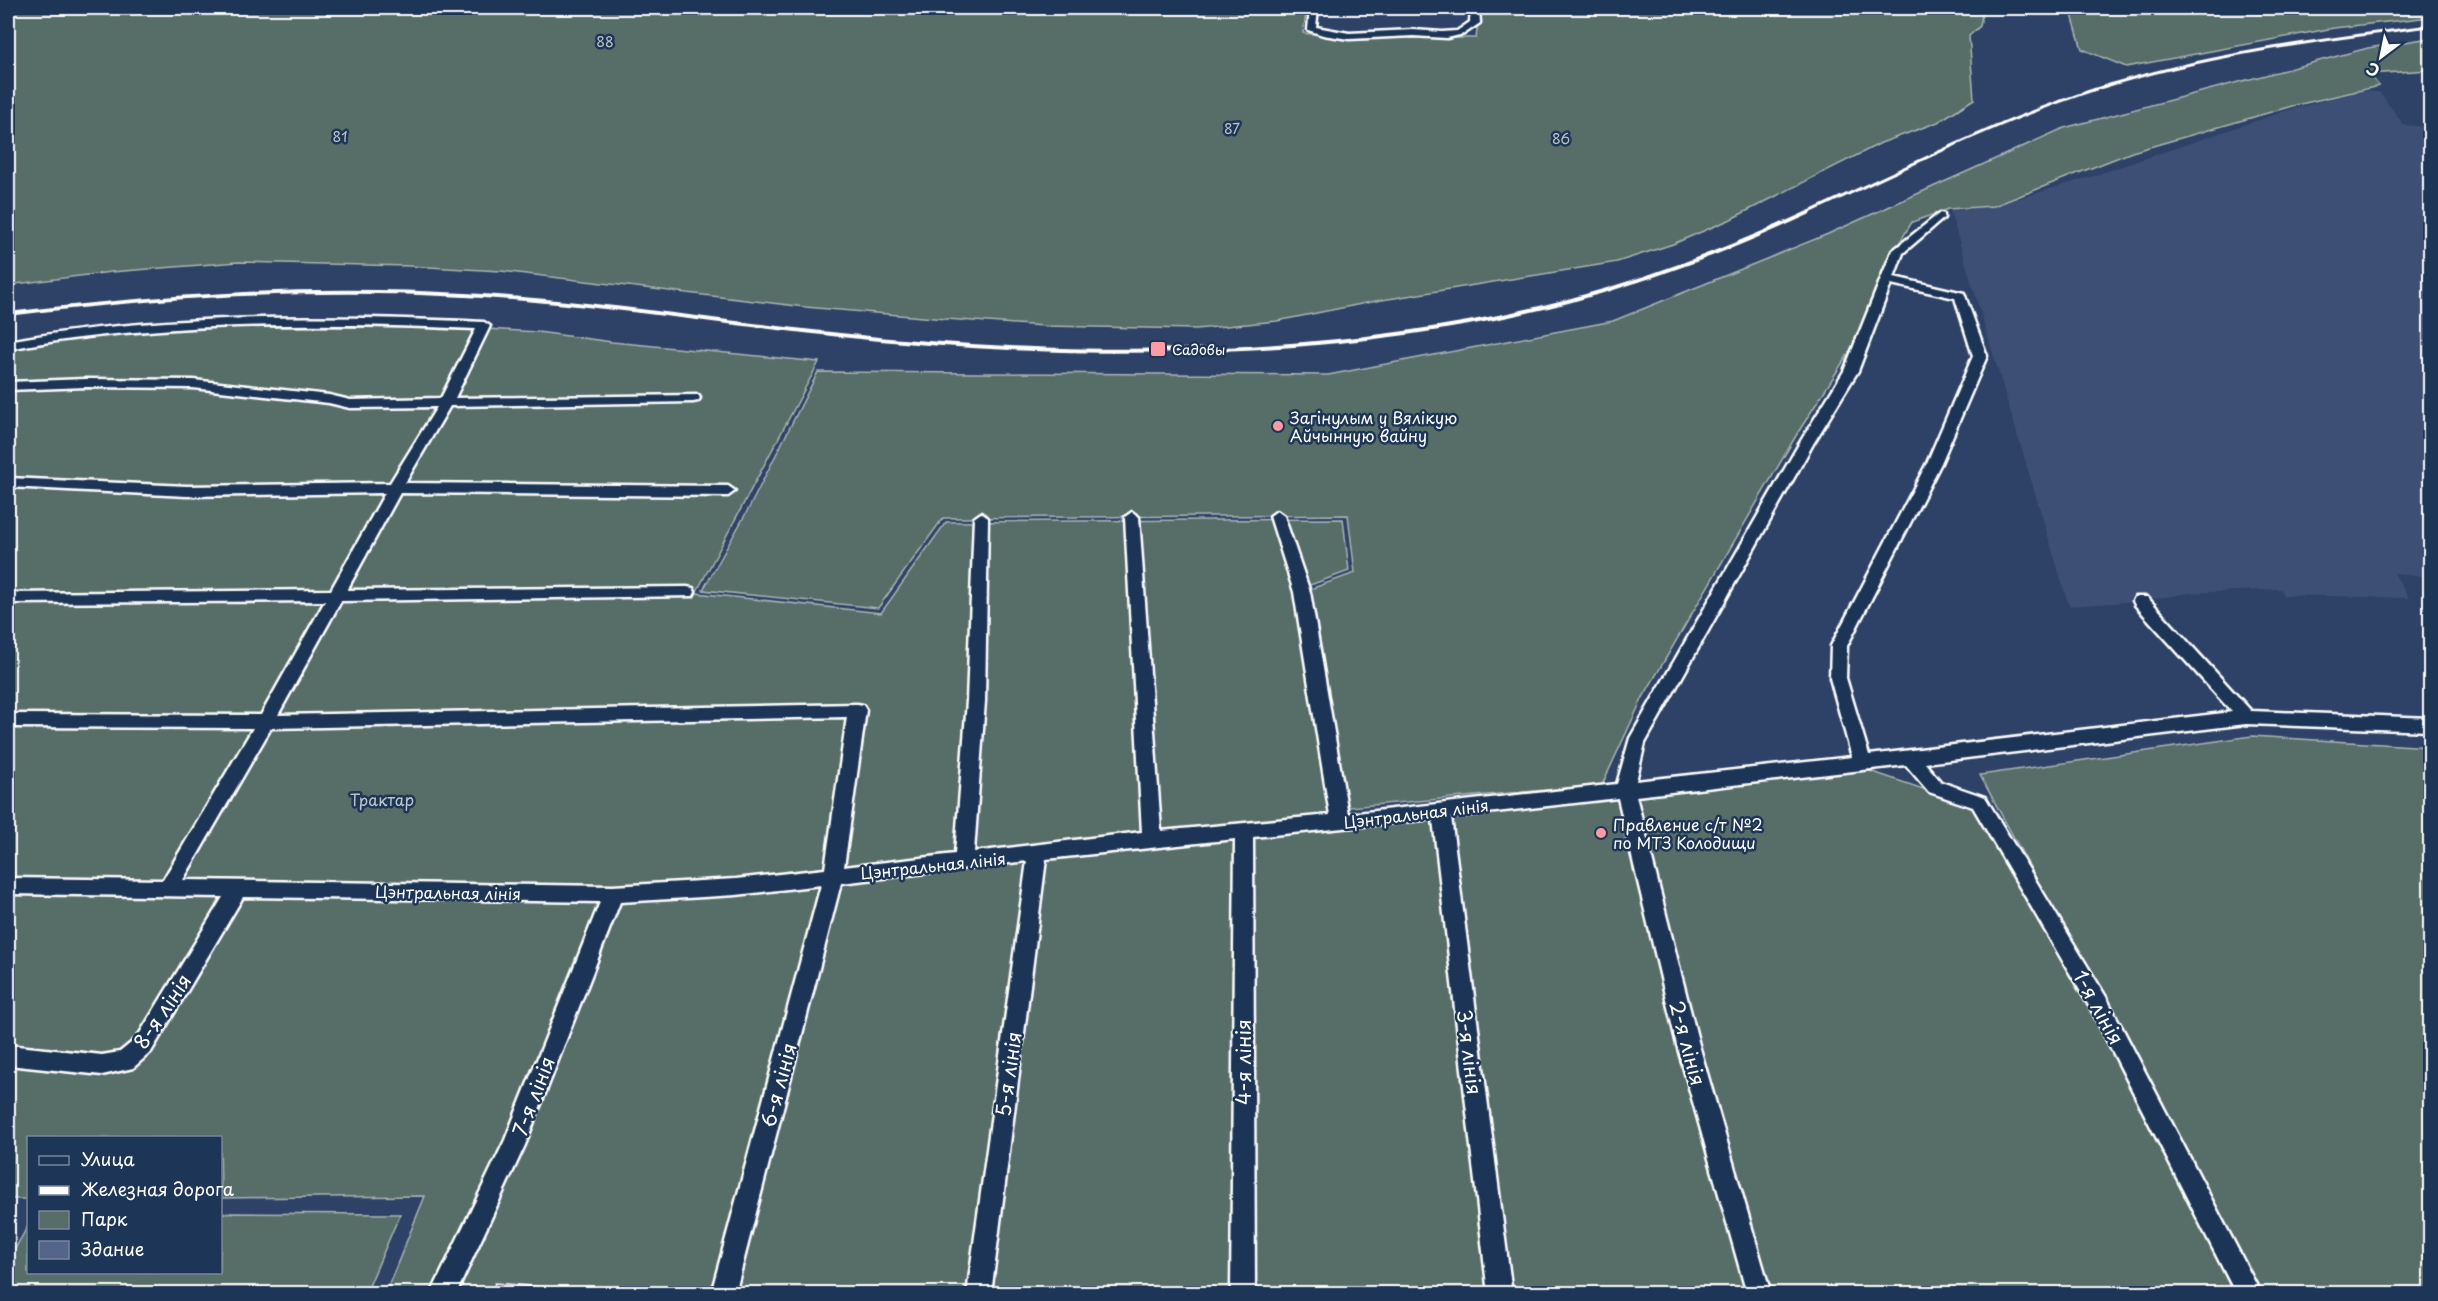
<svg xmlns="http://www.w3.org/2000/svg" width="2438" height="1301" font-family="'Playpen Sans',sans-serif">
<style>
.built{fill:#3d5074}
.green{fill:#576d68;stroke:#abb6b4;stroke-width:1.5}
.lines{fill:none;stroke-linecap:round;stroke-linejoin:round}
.street-casing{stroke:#fff;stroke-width:5}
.street{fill:#1d3557;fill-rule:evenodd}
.rail-far1{stroke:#fff;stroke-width:3}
.rail{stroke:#fff;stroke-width:4}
.shaded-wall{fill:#3b4761;stroke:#fff;stroke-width:1.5}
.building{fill:#54658b;stroke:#fff;stroke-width:1.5}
.poi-dot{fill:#ff9aa2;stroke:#1d3557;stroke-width:2}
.labels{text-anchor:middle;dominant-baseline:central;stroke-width:5;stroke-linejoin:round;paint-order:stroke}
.far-park-label{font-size:14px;fill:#bcc5c3;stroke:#1d3557}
.far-poi-label{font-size:14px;fill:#fff;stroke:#1d3557;text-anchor:start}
.poi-label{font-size:16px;fill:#fff;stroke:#1d3557;text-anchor:start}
.park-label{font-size:16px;fill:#bcc5c3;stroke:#1d3557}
.street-label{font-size:16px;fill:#fff;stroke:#1d3557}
.near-street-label{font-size:20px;fill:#fff;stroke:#1d3557}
</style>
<rect width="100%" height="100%" fill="#2d4266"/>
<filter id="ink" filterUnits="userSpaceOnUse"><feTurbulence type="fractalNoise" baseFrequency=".0167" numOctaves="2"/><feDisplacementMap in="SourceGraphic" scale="12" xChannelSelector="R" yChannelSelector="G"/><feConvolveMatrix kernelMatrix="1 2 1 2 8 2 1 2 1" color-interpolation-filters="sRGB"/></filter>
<g filter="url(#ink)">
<polygon class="built" points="2361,91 2379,92 2404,125 2430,127 2430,577 2394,573 2409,598 2284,595 2281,589 2190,593 2141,601 2069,606 1950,211 1994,206 2090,177 2285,111"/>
<g class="green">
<polygon points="8,8 1307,8 1303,33 1348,38 1476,38 1480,8 1983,8 1980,26 1969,36 1974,99 1938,122 1881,143 1729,220 1673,244 1617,262 1376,301 1277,321 1196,329 1044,326 946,319 805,307 501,271 410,266 238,262 111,272 8,285"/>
<polygon points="2070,8 2430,8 2430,17 2334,28 2126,67 2082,49"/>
<polygon points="2430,38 2430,70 2369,74 2379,86 2292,106 2132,152 1994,206 1948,209 1912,222 1882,271 1859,337 1797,434 1642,699 1602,785 1338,808 1302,592 1355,573 1348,515 943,518 878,608 703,590 750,506 818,372 1328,375 1613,321 1828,234 2064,128 2368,48"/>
<polygon points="378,323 538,332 612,342 819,362 696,593 881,613 946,522 1343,519 1349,571 1296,590 1335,828 1864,769 1974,806 2091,1004 2239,1293 385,1294 425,1196 221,1198 220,1138 28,1138 28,1199 8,1199 8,347 180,327"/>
<polygon points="2252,736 2430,747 2430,1293 2260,1293 1980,775"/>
<polygon points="221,1213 400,1214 366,1293 8,1293 8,1261 28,1226 28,1272 220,1272"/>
</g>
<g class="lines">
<g class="street-casing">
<g id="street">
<polygon points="1310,8 1318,8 1316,27 1349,33 1413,30 1442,32 1457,31 1470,22 1471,8 1479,8 1480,23 1464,34 1447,38 1413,36 1349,39 1323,35 1308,30"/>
<path d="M1940,213l4,1v4l-41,35 -9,24 70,16 23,63 -46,107 -94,183 -1,32 23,77 363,-43 -97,-107 -2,-4 2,-4h12l104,114 179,7v13l-184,-7 -321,39 16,19 44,15 121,200 155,297h-25l-144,-283 -119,-204 -44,-15 -23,-27 -270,31 63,249 72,249h-24l-70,-249 -59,-247 -167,19 61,477h-24l-55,-475 -180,18 2,457h-24l4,-455 -189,20 -55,435h-24l60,-433 -186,22 -106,411h-24l110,-409 -85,10 -116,7 -95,243 -69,149h-25l74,-154 95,-238 -357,-5 -92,155 -18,16 -31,7 -94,-10v-20l94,10 18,-3 17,-14 86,-141 -215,-3v-16l155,2 90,-152 -245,-1v-13l253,1 64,-114 -317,2v-10l323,-3 54,-97 -198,3 -179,-9v-9l179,8 203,-3 47,-76 -87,1 -21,-5 -136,-15 -107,-1 -78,3v-8l78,-3 107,1 136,15 21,5 91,-2 35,-69c-155,-7 -314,-8 -468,20v-8c153,-28 320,-26 476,-19l6,4 -35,72 243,-3 2,3 -2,3 -5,1 -243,4 -45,77 323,3 7,5 -7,5 -328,-3 -53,97 340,-3 6,1 2,4 -2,4 -352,5 -63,114 579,-11 6,1 3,5 -22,157 111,-13 12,-153 7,-183 7,-5 7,5 -3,183 -11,151 168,-20 -17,-315 7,-5 7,5 22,314 169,-16 -36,-223 -24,-76 7,-5 7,5 26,76 38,222 269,-30 13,-46 169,-294 45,-73 48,-120zM1891,284l64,14 18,58 -46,107 -96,183 -1,32 22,79 -216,24 9,-38 168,-299 45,-73zM847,717l-22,152 -89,10 -123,7 -430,-6 88,-152z"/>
</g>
</g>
<use href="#street" class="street"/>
<path class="rail-far1" d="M1805,214c96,-44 190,-92 291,-125 108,-34 222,-49 334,-63"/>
<path class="rail" d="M8,314c152,-18 304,-28 457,-19 147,8 292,34 438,46 215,18 455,15 665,-40 83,-22 162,-52 240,-88"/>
</g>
<polygon class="shaded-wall" points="542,1287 545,1291 544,1293 539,1293"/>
<polygon class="building" points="495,1283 542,1287 539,1293 491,1293"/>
</g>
<g class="poi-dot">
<rect x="1150" y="341" width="16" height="16" rx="3"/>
<circle cx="1278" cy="426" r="6"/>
<circle cx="1601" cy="833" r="6"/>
</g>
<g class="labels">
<g class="far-park-label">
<text x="605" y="41">88</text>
<text x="1232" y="128">87</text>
<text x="340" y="136">81</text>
<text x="1561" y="138">86</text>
</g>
<g class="far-poi-label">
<text x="1172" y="349">Садовы</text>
</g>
<g class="poi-label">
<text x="1290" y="417">Загінулым у Вялікую<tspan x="1290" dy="18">Айчынную вайну</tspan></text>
<text x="1613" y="824">Правление с/т №2<tspan x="1613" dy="18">по МТЗ Колодищи</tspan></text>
</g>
<g class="park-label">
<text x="382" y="799">Трактар</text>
</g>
<g class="street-label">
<text transform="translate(1416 813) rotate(-7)">Цэнтральная лінія</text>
<text transform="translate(933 865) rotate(-6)">Цэнтральная лінія</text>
<text transform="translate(448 892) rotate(1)">Цэнтральная лінія</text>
</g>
<g class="near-street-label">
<text transform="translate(2099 1007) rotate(61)">1-я лінія</text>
<text transform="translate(162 1011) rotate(-56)">8-я лінія</text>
<text transform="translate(1688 1043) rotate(75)">2-я лінія</text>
<text transform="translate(1470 1052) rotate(83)">3-я лінія</text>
<text transform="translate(1243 1062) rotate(-90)">4-я лінія</text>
<text transform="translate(1008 1074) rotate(-82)">5-я лінія</text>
<text transform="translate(778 1085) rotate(-75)">6-я лінія</text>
<text transform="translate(533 1096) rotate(-69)">7-я лінія</text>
</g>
</g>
<rect width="2438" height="1301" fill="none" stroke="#1d3557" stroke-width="30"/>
<rect x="15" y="15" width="2408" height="1271" fill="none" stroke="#fff" stroke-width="2" filter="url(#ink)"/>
<rect x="27" y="1136" width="195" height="138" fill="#1d3557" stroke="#77869a" stroke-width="1.5"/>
<rect x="39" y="1156" width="30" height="9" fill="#1d3557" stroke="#77869a" stroke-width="1.5"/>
<text x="81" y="1166" font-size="18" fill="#ffffff">Улица</text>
<rect x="39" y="1186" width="30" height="9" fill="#ffffff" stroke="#77869a" stroke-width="1.5"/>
<text x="81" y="1196" font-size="18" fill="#ffffff">Железная дорога</text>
<rect x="39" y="1211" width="30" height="18" fill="#576d68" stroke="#77869a" stroke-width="1.5"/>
<text x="81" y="1226" font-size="18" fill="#ffffff">Парк</text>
<rect x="39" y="1241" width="30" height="18" fill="#54658b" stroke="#77869a" stroke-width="1.5"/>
<text x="81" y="1256" font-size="18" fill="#ffffff">Здание</text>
<g transform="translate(2381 57) rotate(212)" stroke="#1d3557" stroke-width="4.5" paint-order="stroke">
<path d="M0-4.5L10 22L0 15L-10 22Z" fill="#ffffff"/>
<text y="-9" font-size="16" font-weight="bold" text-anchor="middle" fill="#ffffff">С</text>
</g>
</svg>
